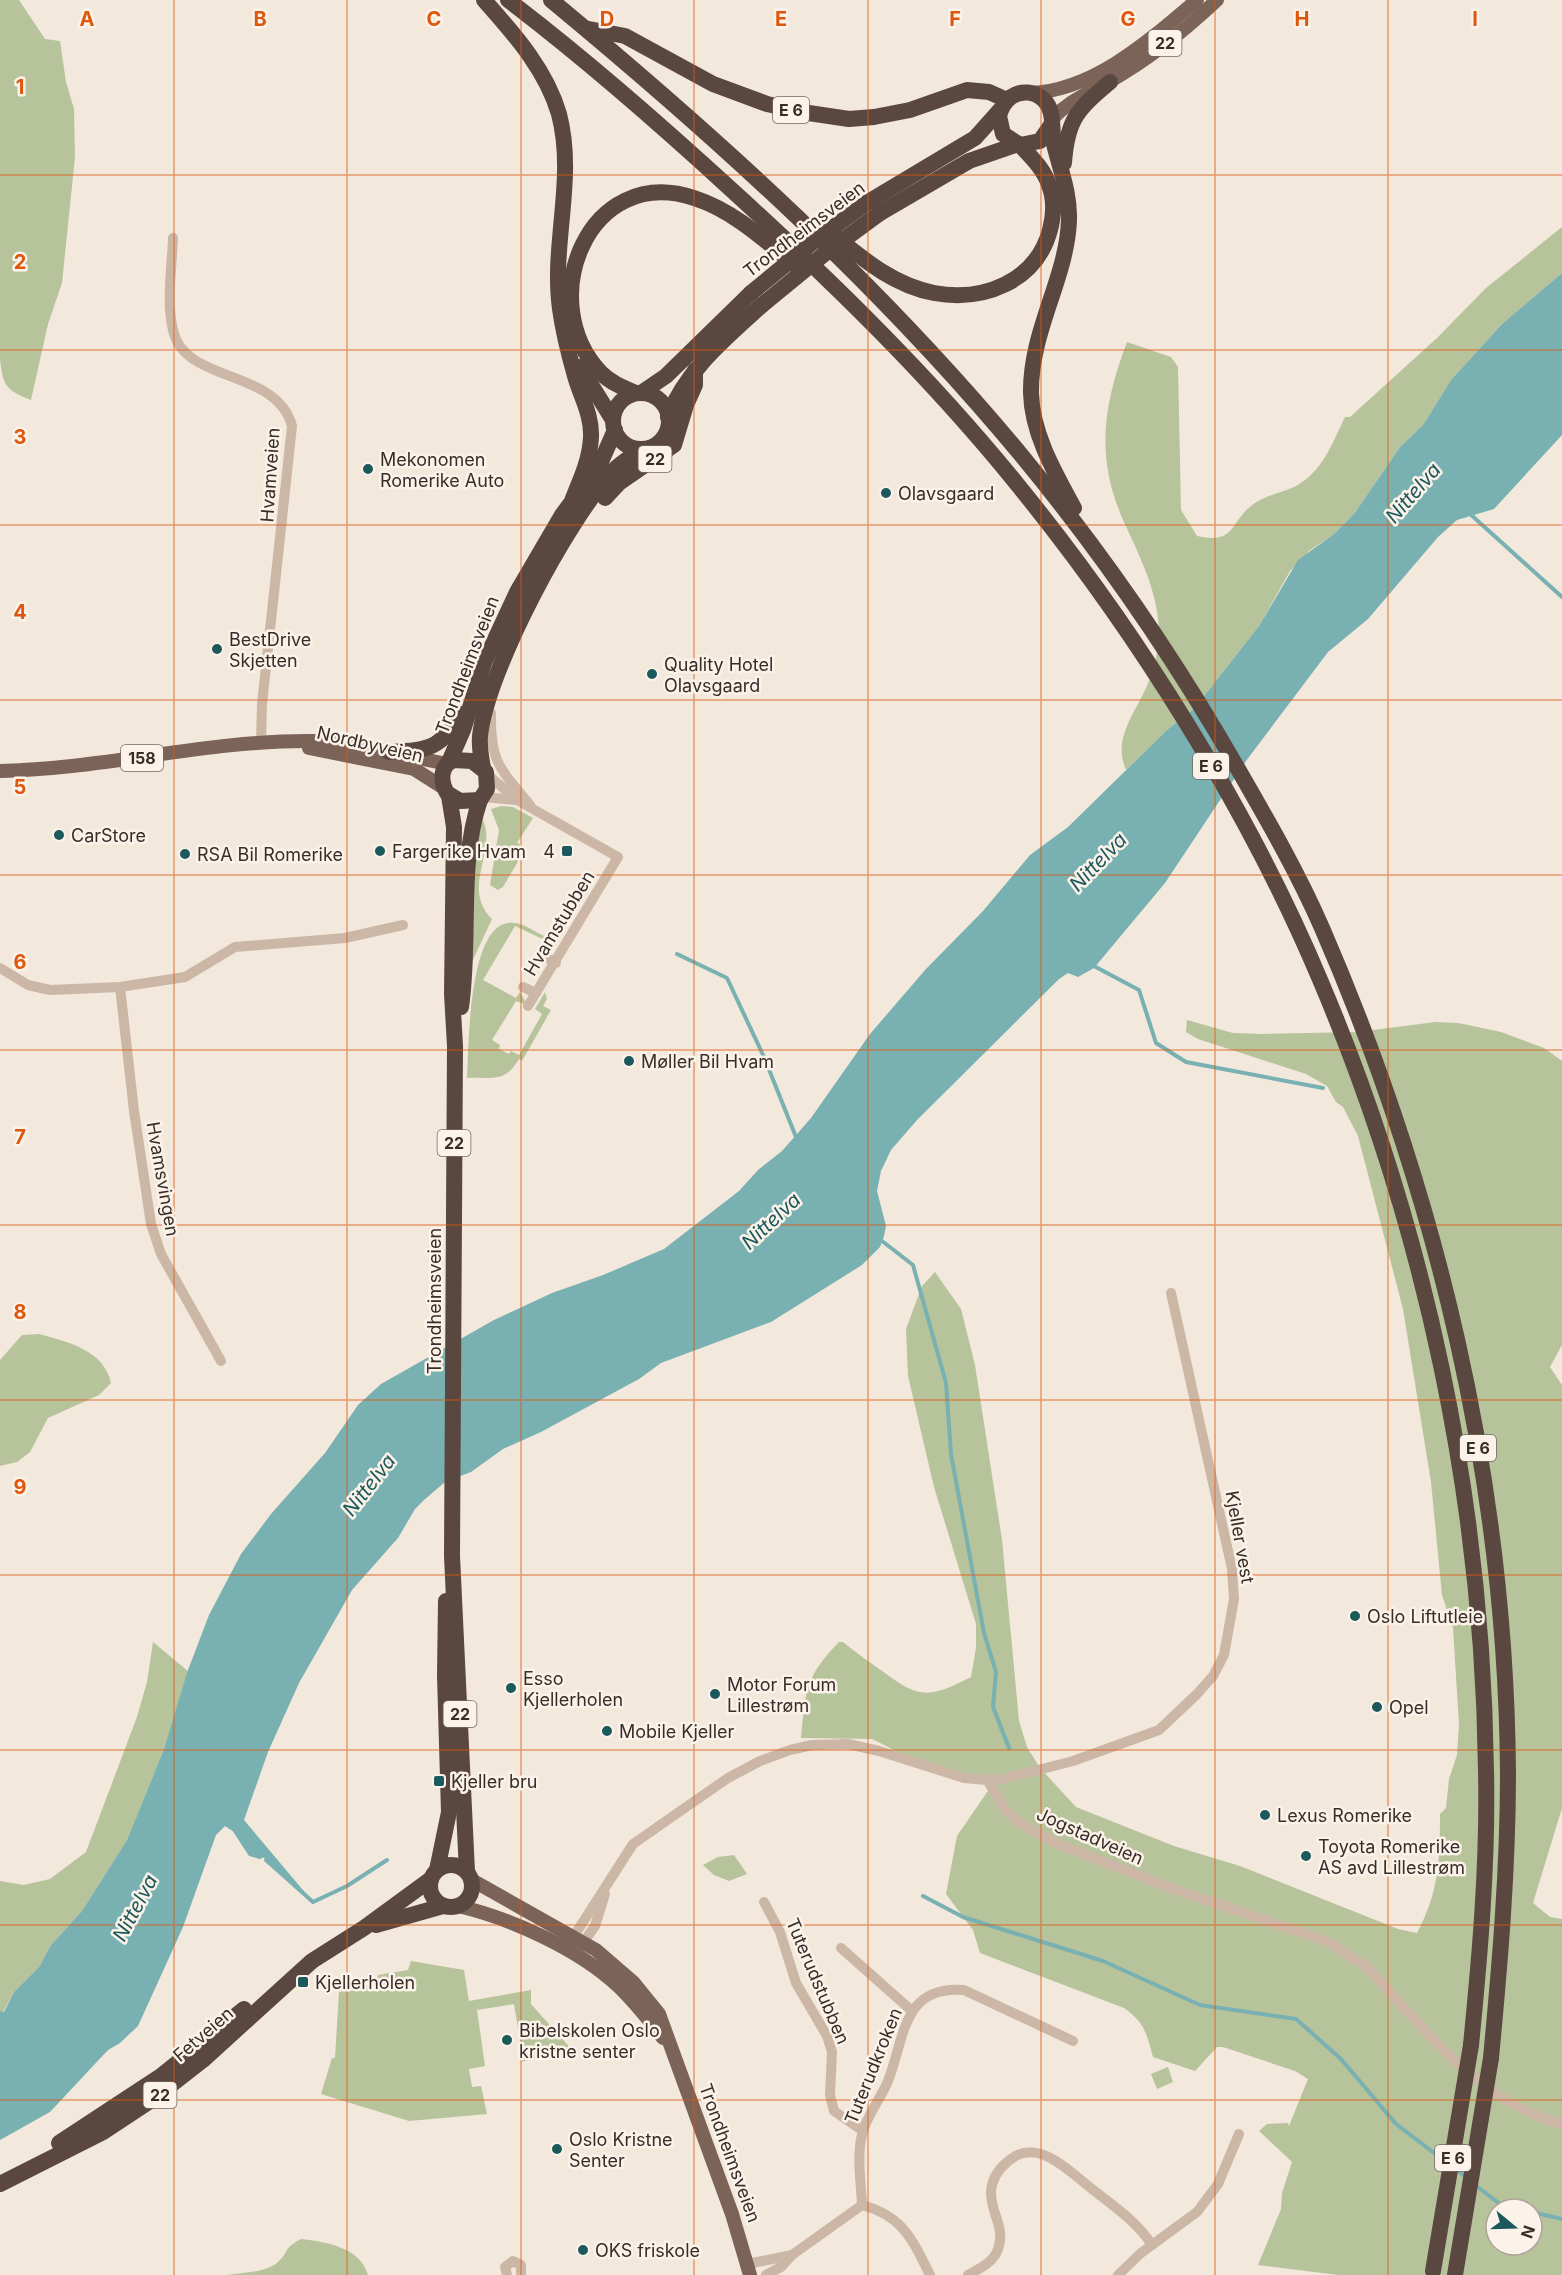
<svg xmlns="http://www.w3.org/2000/svg" width="1562" height="2275" font-family="Inter,sans-serif">
<style>
.green{fill:#b6c39b;fill-rule:evenodd}
.water{fill:#79b0b2}
.lines{fill:none;stroke-linecap:round;stroke-linejoin:round}
.stream{stroke:#79b0b2;stroke-width:4}
.minor{stroke:#ccb7a7;stroke-width:10}
.major{stroke:#7b6358;stroke-width:14}
.highway{stroke:#5a473f;stroke-width:16}
.highway-bridge{stroke:#5a473f;stroke-width:16}
.grid{fill:none;stroke:#df570d;stroke-width:1.5;stroke-opacity:0.55}
.poi-dot{fill:#1b595c;stroke:#fbf2e9;stroke-width:2}
.labels{text-anchor:middle;dominant-baseline:central;stroke-width:5;stroke-linejoin:round;paint-order:stroke}
.shield{fill:#fbf2e9;stroke:#726862;stroke-width:1.5}
.shield-label{font-size:16px;font-weight:bold;fill:#382d28}
.street-label{font-size:18px;fill:#382d28;stroke:#fbf2e9}
.poi-label{font-size:18px;fill:#382d28;stroke:#fbf2e9;text-anchor:start}
.water-label{font-size:20px;font-style:italic;fill:#1b595c;stroke:#fbf2e9}
.grid-label{font-size:20px;text-anchor:middle;font-weight:bold;fill:#df570d;stroke:#fbf2e9;stroke-width:5;stroke-linejoin:round;paint-order:stroke}
</style>
<rect width="100%" height="100%" fill="#f3e8dc"/>
<g class="green">
<path d="M0,0h19l26,39 15,2 6,41 8,27 1,48 -13,126 -14,41 -17,76c-26,-10 -28,-15 -31,-41z"/>
<path d="M1562,227v46l-60,51 -51,56 -28,45 -23,22 -46,67 -20,20 -25,17 -19,20 -31,55 -65,83 -26,20 -42,41c-15,-34 13,-60 24,-92 6,-15 9,-33 9,-49 -2,-39 -19,-72 -35,-107 -29,-64 -21,-116 3,-180l44,15 7,10 3,143 16,26c41,9 32,-16 58,-33 12,-8 26,-10 39,-16 28,-14 38,-43 51,-70h5l87,-79 49,-50z"/>
<polygon points="501,806 513,807 533,818 517,843 520,844 514,855 520,858 503,887 498,890 490,885 499,830 491,809"/>
<path d="M483,820c14,33 -22,67 9,99l-22,47 5,-124z"/>
<path d="M572,906l2,7 -23,40 -4,-1 4,-9 -36,-17 -32,54 33,18 4,-6 5,9 -1,3 -8,-3 -24,39 8,5 -1,4 10,5 2,-3 8,4 23,-41 -7,-5 10,-17 2,7 -4,7 8,4 -29,51 -3,-2c-14,24 -27,18 -52,19 2,-30 1,-152 42,-155 16,-2 29,14 44,15l6,-4z"/>
<path d="M1187,1020l46,13 27,1 97,-2 79,-10 22,1 43,9 43,16 18,13v284l-12,22 12,18v423l-29,95 17,14 12,2v356h-224l-80,-10 23,-56 1,-16 10,-31 -33,-31 8,-7 21,-1 1,3 19,-47 -13,-8 -72,-24h-6l-22,24 -42,-14c-7,-25 -8,-34 -29,-49l-144,-55 -7,-23 -27,-36 11,-58 37,-54 -86,-25 -36,-18 -71,-1c5,-47 3,-60 38,-96h4c13,11 28,21 42,31 35,27 47,24 86,4l5,-29v-24l-42,-137 -26,-111 -2,-47 16,-43 13,-14 26,37 14,56 27,175 17,181 8,26 13,21 36,39 98,39 66,20 158,63 19,4c22,-41 23,-73 23,-119l6,-6 3,-29 8,-24 2,-31 -6,-96 -11,-33 -11,-113 -28,-173 -45,-173 -15,-29 -7,-5 -9,-16 -21,-12 -108,-35 -12,-7zM1496,2209h36v36h-36z"/>
<path d="M39,1334c29,8 65,16 72,49l-12,12 -51,23 -18,34 -13,10 -17,4v-106l22,-25z"/>
<polygon points="153,1642 189,1672 164,1749 127,1840 82,1911 51,1945 39,1967 14,1992 3,2012 0,2011 0,1881 24,1885 50,1879 86,1852 137,1717 147,1682"/>
<polygon points="734,1855 747,1874 729,1881 714,1875 703,1865 718,1857"/>
<polygon points="411,1961 464,1970 469,2001 531,1990 531,2004 574,2052 520,2062 519,2054 522,2053 514,2004 477,2010 485,2066 469,2069 472,2087 481,2086 487,2114 409,2121 321,2094 332,2058 335,2058 339,1992 376,1982 378,1975 408,1970"/>
<polygon points="1168,2067 1173,2082 1157,2089 1151,2074"/>
<path d="M301,2239c25,3 59,8 67,36h-140c15,-3 38,-2 50,-13 12,-11 4,-13 23,-23z"/>
</g>
<polygon class="water" points="1562,273 1562,435 1494,509 1457,520 1438,537 1368,619 1328,652 1246,761 1165,883 1094,968 1078,977 1068,973 1059,979 917,1120 891,1150 881,1171 877,1191 886,1226 884,1236 880,1247 862,1265 771,1322 661,1363 639,1379 541,1432 503,1449 471,1472 445,1482 424,1500 415,1509 398,1538 352,1590 299,1683 268,1752 244,1820 313,1902 264,1858 250,1854 237,1834 225,1826 216,1835 183,1927 138,2026 120,2043 108,2050 50,2112 0,2140 0,2011 4,2012 14,1992 39,1967 51,1945 82,1911 127,1840 164,1749 188,1670 209,1615 241,1554 271,1514 325,1453 358,1405 381,1384 494,1320 552,1293 603,1275 664,1249 739,1191 758,1170 782,1151 811,1118 870,1034 926,969 983,911 1030,855 1068,827 1168,729 1194,709 1259,626 1298,560 1334,534 1354,514 1400,447 1423,425 1451,380 1502,324"/>
<g class="lines">
<g class="stream">
<polyline points="1469,513 1562,597"/>
<polyline points="677,954 727,978 764,1057 796,1137 800,1139"/>
<polyline points="1092,965 1139,990 1156,1043 1186,1062 1323,1088"/>
<polyline points="882,1241 913,1265 946,1383 951,1454 984,1633 996,1672 993,1707 1009,1748"/>
<polyline points="235,1831 250,1854 260,1857"/>
<polyline points="266,1860 313,1902 347,1886 387,1860"/>
<polyline points="923,1896 963,1917 1103,1961 1200,2005 1296,2019 1341,2059 1396,2124 1446,2162"/>
<polyline points="1454,2168 1467,2178"/>
<polyline points="1475,2185 1500,2204 1522,2209"/>
<polyline points="1532,2212 1562,2219"/>
</g>
<g class="minor">
<path d="M173,238c-1,30 -7,62 0,92 11,54 104,38 119,96l-30,278 -1,38"/>
<path d="M491,713c-1,50 9,55 39,92"/>
<polyline points="488,775 517,800 618,857 528,1006"/>
<polyline points="483,797 517,800"/>
<polyline points="542,955 556,963"/>
<polyline points="0,968 28,985 50,990 120,987 185,977 235,947 345,938 403,925"/>
<polyline points="120,987 134,1111 151,1224 161,1254 221,1361"/>
<polyline points="523,987 536,993"/>
<path d="M987,1780l19,31 15,13 39,21 116,45 150,51 41,26c57,61 111,135 195,157"/>
<polyline points="764,1902 780,1932 796,1983 827,2036 832,2052 830,2095 834,2111 863,2131"/>
<polyline points="580,1947 595,1926 605,1894"/>
<polyline points="841,1948 912,2011"/>
<polyline points="571,1953 574,1936 633,1844 728,1778 760,1761 790,1750 812,1745 848,1744 879,1751 964,1778 987,1780 1003,1779 1073,1761 1159,1730 1197,1694 1213,1676 1224,1655 1234,1599 1232,1569 1171,1293"/>
<path d="M862,2205c-1,-23 -6,-52 1,-74 5,-17 18,-33 25,-50 17,-43 14,-96 76,-91l109,51"/>
<polyline points="748,2264 792,2255"/>
<polyline points="507,2275 505,2267 513,2261 521,2265 521,2275"/>
<path d="M766,2275l15,-8 11,-12 70,-50c41,11 50,34 68,70"/>
<path d="M968,2275c11,-6 26,-13 30,-26 8,-21 -8,-37 -7,-58 1,-12 6,-20 15,-28 26,-25 53,-1 75,17 23,20 54,38 71,65"/>
<polyline points="1118,2275 1141,2253 1197,2212 1218,2184 1239,2134"/>
</g>
<g class="major">
<path d="M1030,93c64,-2 121,-54 167,-93"/>
<path d="M1052,119c18,-19 36,-25 58,-38 38,-21 75,-51 107,-81"/>
<polyline points="309,748 414,769 444,788"/>
<path d="M0,771c105,-2 207,-31 312,-30 41,0 94,15 135,23"/>
<polyline points="470,1879 596,1950 633,1982 659,2014 732,2214 750,2275"/>
<path d="M458,1906c52,12 121,43 160,80 17,16 31,34 45,52"/>
</g>
<g class="highway">
<path d="M484,0c30,34 62,69 75,114 17,65 -8,130 1,195 3,22 9,46 15,67 6,21 17,39 16,61 -1,22 -10,42 -18,61"/>
<path d="M508,0c79,60 154,126 227,193 100,91 197,186 282,291 119,146 231,324 304,498 105,248 162,520 165,789 2,92 -6,183 -15,274"/>
<path d="M551,0c168,139 331,287 471,456 81,98 153,203 216,313 30,52 60,104 84,159 115,265 184,554 186,845 0,96 -8,190 -17,285"/>
<polyline points="589,29 625,36 713,84 767,104 802,112 849,119 874,117 910,110 967,90 989,92 1007,100"/>
<path d="M1051,125l-11,16 -20,4 -17,-11 -4,-18c2,-8 5,-14 12,-19 10,-7 24,-6 33,3 11,11 7,29 10,44 6,25 16,49 15,76 -2,58 -39,111 -38,173 1,41 24,80 43,115"/>
<path d="M1064,163c3,-44 14,-54 46,-81"/>
<polyline points="868,202 975,138 1000,110"/>
<polyline points="880,213 969,161 1018,144"/>
<path d="M832,234c31,25 61,51 102,59 49,9 102,-11 116,-63 4,-15 5,-30 -1,-45 -5,-16 -18,-28 -29,-40"/>
<polyline points="580,367 613,420"/>
<path d="M636,393c-12,-5 -25,-10 -35,-20 -68,-71 -13,-210 93,-175 41,13 74,45 106,71"/>
<polyline points="641,393 666,376 751,293"/>
<circle cx="641" cy="421" r="28"/>
<path d="M668,417c18,-47 58,-79 94,-112"/>
<polyline points="605,498 619,483 674,445 686,405 695,385 695,370"/>
<path d="M389,752c39,-2 51,-2 72,-38"/>
<path d="M454,760l18,1 14,11 1,17 -7,11 -20,1 -13,-8c-7,-12 -7,-28 7,-33z"/>
<polyline points="449,762 463,730 484,663 517,592 562,515 600,464 615,430"/>
<path d="M483,768c-2,-11 -4,-21 -3,-32 7,-66 88,-217 133,-265 9,-9 19,-15 29,-22"/>
<polyline points="449,796 454,827 452,994 455,1046 452,1556 467,1872"/>
<path d="M461,1007c10,-68 -3,-143 19,-207"/>
<circle cx="451" cy="1886" r="21"/>
<polyline points="437,1870 449,1812 445,1675 446,1601"/>
<polyline points="376,1925 443,1906"/>
<polyline points="59,2143 161,2076 244,2009"/>
<polyline points="0,2184 103,2132 153,2099 203,2060 312,1961 364,1928 431,1879"/>
</g>
<g class="highway-bridge">
<polyline points="751,293 813,242 868,202"/>
<polyline points="762,305 823,255 880,213"/>
<polyline points="1433,2271 1471,2045"/>
<polyline points="1455,2275 1491,2058"/>
</g>
</g>
<path class="grid" d="M174,0v2275M347,0v2275M521,0v2275M694,0v2275M868,0v2275M1041,0v2275M1215,0v2275M1388,0v2275M0,175h1562M0,350h1562M0,525h1562M0,700h1562M0,875h1562M0,1050h1562M0,1225h1562M0,1400h1562M0,1575h1562M0,1750h1562M0,1925h1562M0,2100h1562"/>
<g class="poi-dot">
<circle cx="368" cy="469" r="6"/>
<circle cx="886" cy="493" r="6"/>
<circle cx="217" cy="649" r="6"/>
<circle cx="652" cy="674" r="6"/>
<circle cx="59" cy="835" r="6"/>
<circle cx="380" cy="851" r="6"/>
<rect x="561" y="845" width="12" height="12" rx="3"/>
<circle cx="185" cy="854" r="6"/>
<circle cx="629" cy="1061" r="6"/>
<circle cx="1355" cy="1616" r="6"/>
<circle cx="511" cy="1688" r="6"/>
<circle cx="715" cy="1694" r="6"/>
<circle cx="1377" cy="1707" r="6"/>
<circle cx="607" cy="1731" r="6"/>
<rect x="433" y="1775" width="12" height="12" rx="3"/>
<circle cx="1265" cy="1815" r="6"/>
<circle cx="1306" cy="1856" r="6"/>
<rect x="297" y="1976" width="12" height="12" rx="3"/>
<circle cx="507" cy="2040" r="6"/>
<circle cx="557" cy="2149" r="6"/>
<circle cx="583" cy="2250" r="6"/>
</g>
<g class="labels">
<g class="shield">
<rect x="1148.5" y="30" width="33" height="26" rx="4.5"/>
<rect x="773" y="97" width="36" height="26" rx="4.5"/>
<rect x="638.5" y="446" width="33" height="26" rx="4.5"/>
<rect x="121" y="745" width="42" height="26" rx="4.5"/>
<rect x="1193" y="753" width="36" height="26" rx="4.5"/>
<rect x="437.5" y="1130" width="33" height="26" rx="4.5"/>
<rect x="1460" y="1435" width="36" height="26" rx="4.5"/>
<rect x="443.5" y="1701" width="33" height="26" rx="4.5"/>
<rect x="143.5" y="2082" width="33" height="26" rx="4.5"/>
<rect x="1435" y="2145" width="36" height="26" rx="4.5"/>
</g>
<g class="shield-label">
<text x="1165" y="43">22</text>
<text x="791" y="110">E 6</text>
<text x="655" y="459">22</text>
<text x="142" y="758">158</text>
<text x="1211" y="766">E 6</text>
<text x="454" y="1143">22</text>
<text x="1478" y="1448">E 6</text>
<text x="460" y="1714">22</text>
<text x="160" y="2095">22</text>
<text x="1453" y="2158">E 6</text>
</g>
<g class="street-label">
<text transform="translate(804 229) rotate(-37)">Trondheimsveien</text>
<text transform="translate(270 475) rotate(-86)">Hvamveien</text>
<text transform="translate(467 665) rotate(-69)">Trondheimsveien</text>
<text transform="translate(370 744) rotate(13)">Nordbyveien</text>
<text transform="translate(559 923) rotate(-59)">Hvamstubben</text>
<text transform="translate(163 1179) rotate(80)">Hvamsvingen</text>
<text transform="translate(434 1301) rotate(-90)">Trondheimsveien</text>
<text transform="translate(1240 1537) rotate(80)">Kjeller vest</text>
<text transform="translate(1090 1836) rotate(24)">Jogstadveien</text>
<text transform="translate(818 1981) rotate(67)">Tuterudstubben</text>
<text transform="translate(203 2034) rotate(-41)">Fetveien</text>
<text transform="translate(873 2066) rotate(-68)">Tuterudkroken</text>
<text transform="translate(730 2153) rotate(70)">Trondheimsveien</text>
</g>
<g class="poi-label">
<text x="380" y="459">Mekonomen<tspan x="380" dy="21">Romerike Auto</tspan></text>
<text x="898" y="493">Olavsgaard</text>
<text x="229" y="639">BestDrive<tspan x="229" dy="21">Skjetten</tspan></text>
<text x="664" y="664">Quality Hotel<tspan x="664" dy="21">Olavsgaard</tspan></text>
<text x="71" y="835">CarStore</text>
<text x="392" y="851">Fargerike Hvam</text>
<text x="555" y="851" text-anchor="end">4</text>
<text x="197" y="854">RSA Bil Romerike</text>
<text x="641" y="1061">Møller Bil Hvam</text>
<text x="1367" y="1616">Oslo Liftutleie</text>
<text x="523" y="1678">Esso<tspan x="523" dy="21">Kjellerholen</tspan></text>
<text x="727" y="1684">Motor Forum<tspan x="727" dy="21">Lillestrøm</tspan></text>
<text x="1389" y="1707">Opel</text>
<text x="619" y="1731">Mobile Kjeller</text>
<text x="451" y="1781">Kjeller bru</text>
<text x="1277" y="1815">Lexus Romerike</text>
<text x="1318" y="1846">Toyota Romerike<tspan x="1318" dy="21">AS avd Lillestrøm</tspan></text>
<text x="315" y="1982">Kjellerholen</text>
<text x="519" y="2030">Bibelskolen Oslo<tspan x="519" dy="21">kristne senter</tspan></text>
<text x="569" y="2139">Oslo Kristne<tspan x="569" dy="21">Senter</tspan></text>
<text x="595" y="2250">OKS friskole</text>
</g>
<g class="water-label">
<text transform="translate(1413 493) rotate(-49)">Nittelva</text>
<text transform="translate(1098 862) rotate(-46)">Nittelva</text>
<text transform="translate(771 1221) rotate(-43)">Nittelva</text>
<text transform="translate(369 1485) rotate(-52)">Nittelva</text>
<text transform="translate(135 1908) rotate(-62)">Nittelva</text>
</g>
</g>
<g class="grid-label">
<text x="87" y="26">A</text>
<text x="260" y="26">B</text>
<text x="434" y="26">C</text>
<text x="607" y="26">D</text>
<text x="781" y="26">E</text>
<text x="955" y="26">F</text>
<text x="1128" y="26">G</text>
<text x="1302" y="26">H</text>
<text x="1475" y="26">I</text>
<text x="20" y="94">1</text>
<text x="20" y="269">2</text>
<text x="20" y="444">3</text>
<text x="20" y="619">4</text>
<text x="20" y="794">5</text>
<text x="20" y="969">6</text>
<text x="20" y="1144">7</text>
<text x="20" y="1319">8</text>
<text x="20" y="1494">9</text>
</g>
<g transform="translate(1514 2227) rotate(109)"><circle r="28" fill="#fbf2e9" stroke="#ada39c" stroke-width="1.5"/>
<path d="M0-4.5L10 22L0 15L-10 22Z" fill="#1b595c"/>
<text y="-9" font-size="16" font-weight="bold" text-anchor="middle" fill="#382d28">N</text>
</g>
</svg>
